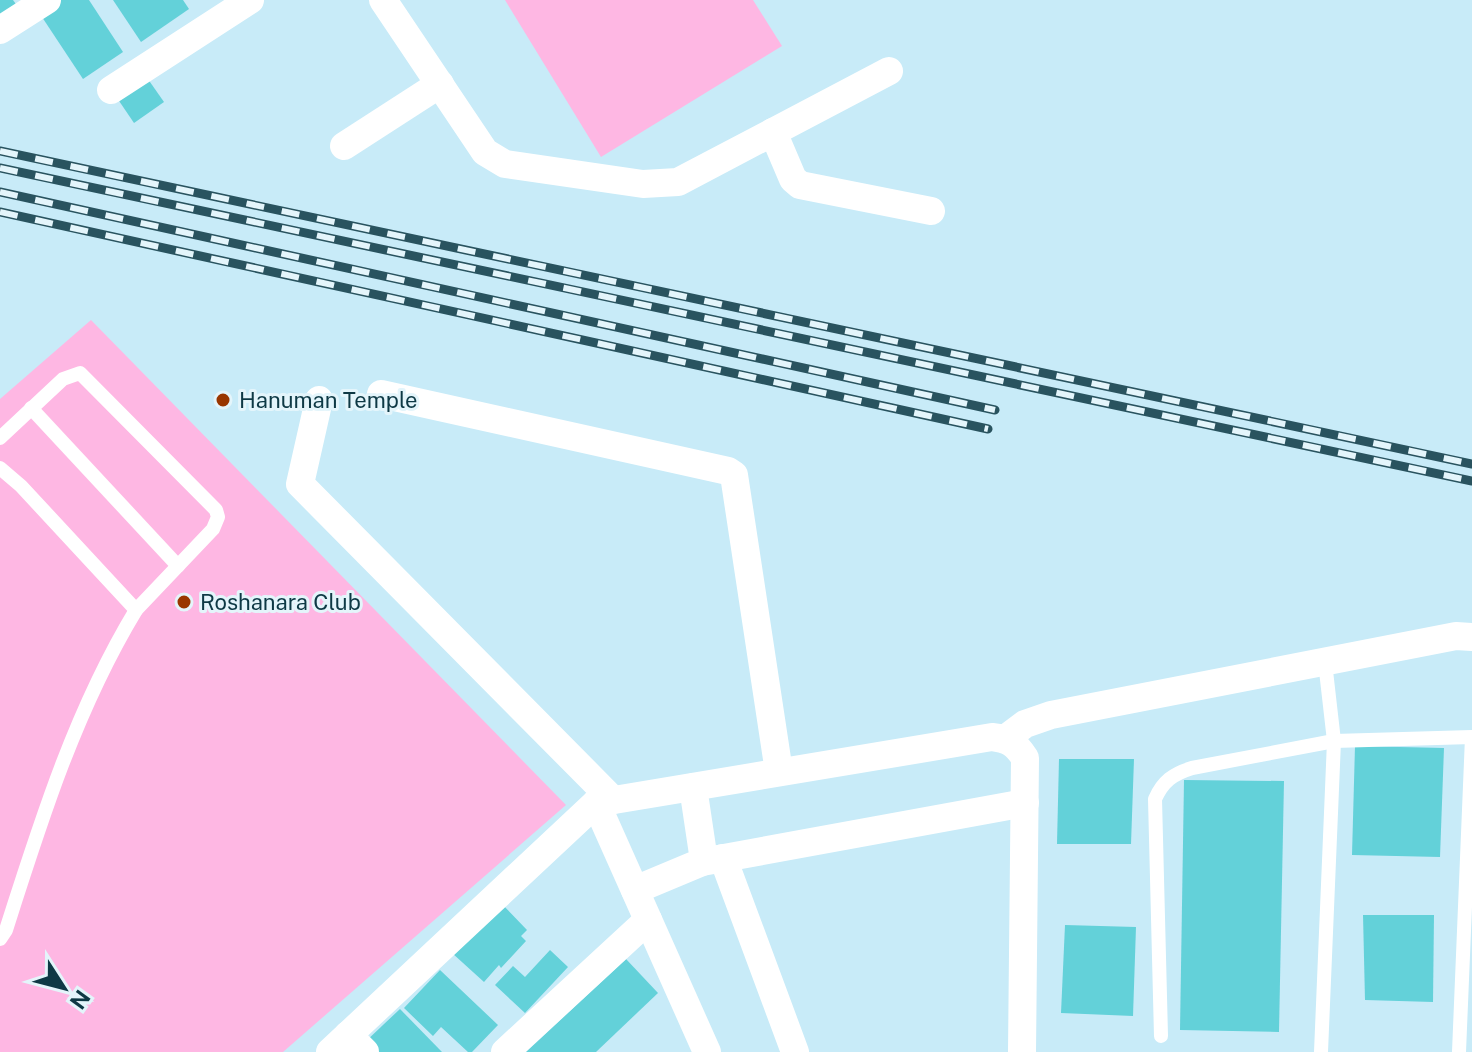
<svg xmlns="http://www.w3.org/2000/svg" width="1472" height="1052" font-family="'Public Sans',sans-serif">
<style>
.green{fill:#feb7e3}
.building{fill:#63d1d9}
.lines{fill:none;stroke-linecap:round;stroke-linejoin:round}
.lane{stroke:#fff;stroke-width:14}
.street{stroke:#fff;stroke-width:28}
.rail-casing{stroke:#29535f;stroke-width:9}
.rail{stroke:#e4f5fb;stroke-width:6;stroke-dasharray:18;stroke-linecap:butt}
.poi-dot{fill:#993600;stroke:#e4f5fb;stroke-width:3}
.labels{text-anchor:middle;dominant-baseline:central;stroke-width:6;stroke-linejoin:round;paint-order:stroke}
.poi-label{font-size:22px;fill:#0e3945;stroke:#e4f5fb;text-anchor:start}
</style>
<rect width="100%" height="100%" fill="#c8ebf8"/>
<g class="green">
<polygon points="505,0 753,0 782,46 601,157"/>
<polygon points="91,320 566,805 283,1052 0,1052 0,399"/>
</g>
<g class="building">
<polygon points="0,0 13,0 18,7 0,19"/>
<polygon points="55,0 89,0 123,52 83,79 38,11"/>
<polygon points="113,0 183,0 189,9 141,42"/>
<polygon points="143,72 164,102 134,123 113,92"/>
<polygon points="1355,746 1444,748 1440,857 1352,855"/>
<polygon points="1059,759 1134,759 1131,844 1057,844"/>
<polygon points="1184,780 1284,781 1279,1032 1180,1030"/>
<polygon points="500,902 527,930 521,936 526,941 501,968 499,965 484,982 452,953"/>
<polygon points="1363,915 1434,915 1433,1002 1365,1000"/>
<polygon points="1065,925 1136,927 1133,1016 1061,1013"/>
<polygon points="550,950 568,967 525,1013 495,985 513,966 525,977"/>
<polygon points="626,959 658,993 596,1052 526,1052"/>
<polygon points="440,970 498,1025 472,1052 468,1052 441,1027 433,1036 404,1008"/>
<polygon points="400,1009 442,1052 375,1052 365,1042"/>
</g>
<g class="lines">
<g class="lane">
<polyline points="31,408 178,566"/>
<polyline points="0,438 63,379 80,373 216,510 218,517 213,529 136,610"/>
<path d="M0,468l21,18 115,124c-60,99 -95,210 -130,320l-6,9"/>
<path d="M1161,1036l-6,-237c8,-18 18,-25 37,-31l142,-27 138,-4 -13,315"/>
<polyline points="1321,1052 1334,741 1325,662"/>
</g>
<g class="street">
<polyline points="383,0 485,152 505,164 643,184 678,182 889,71"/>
<polyline points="0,30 47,0"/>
<polyline points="111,90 250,0"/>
<polyline points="773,132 793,179 800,185 931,211"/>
<polyline points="344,146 440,84"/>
<polyline points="381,394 728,471 734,475 779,772"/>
<polyline points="319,400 300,484 613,800"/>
<polyline points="1005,739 1025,724 1051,715 1456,636 1472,637"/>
<polyline points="596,803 707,1052"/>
<polyline points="723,858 795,1052"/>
<polyline points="702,862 1025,803"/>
<polyline points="635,890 702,862 703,854 693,787"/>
<polyline points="348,1035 365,1052"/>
<path d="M330,1052l266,-249 396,-66c17,2 24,7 33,21l-3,294"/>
<polyline points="505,1052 648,920"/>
</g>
<g class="rail-casing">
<g id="rail">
<polyline points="0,151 1472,464"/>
<polyline points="0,168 1472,481"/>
<polyline points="0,192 995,410"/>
<polyline points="0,212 988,429"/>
</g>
</g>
<use href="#rail" class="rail"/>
</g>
<g class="poi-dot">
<circle cx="223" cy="400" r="8"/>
<circle cx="184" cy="602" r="8"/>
</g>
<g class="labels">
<g class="poi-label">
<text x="239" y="400">Hanuman Temple</text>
<text x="200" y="602">Roshanara Club</text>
</g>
</g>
<g transform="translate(64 988) rotate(126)" stroke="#e4f5fb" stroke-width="6" paint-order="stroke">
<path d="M0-6L14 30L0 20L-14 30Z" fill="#0e3945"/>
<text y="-12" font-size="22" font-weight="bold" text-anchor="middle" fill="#0e3945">N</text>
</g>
</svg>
